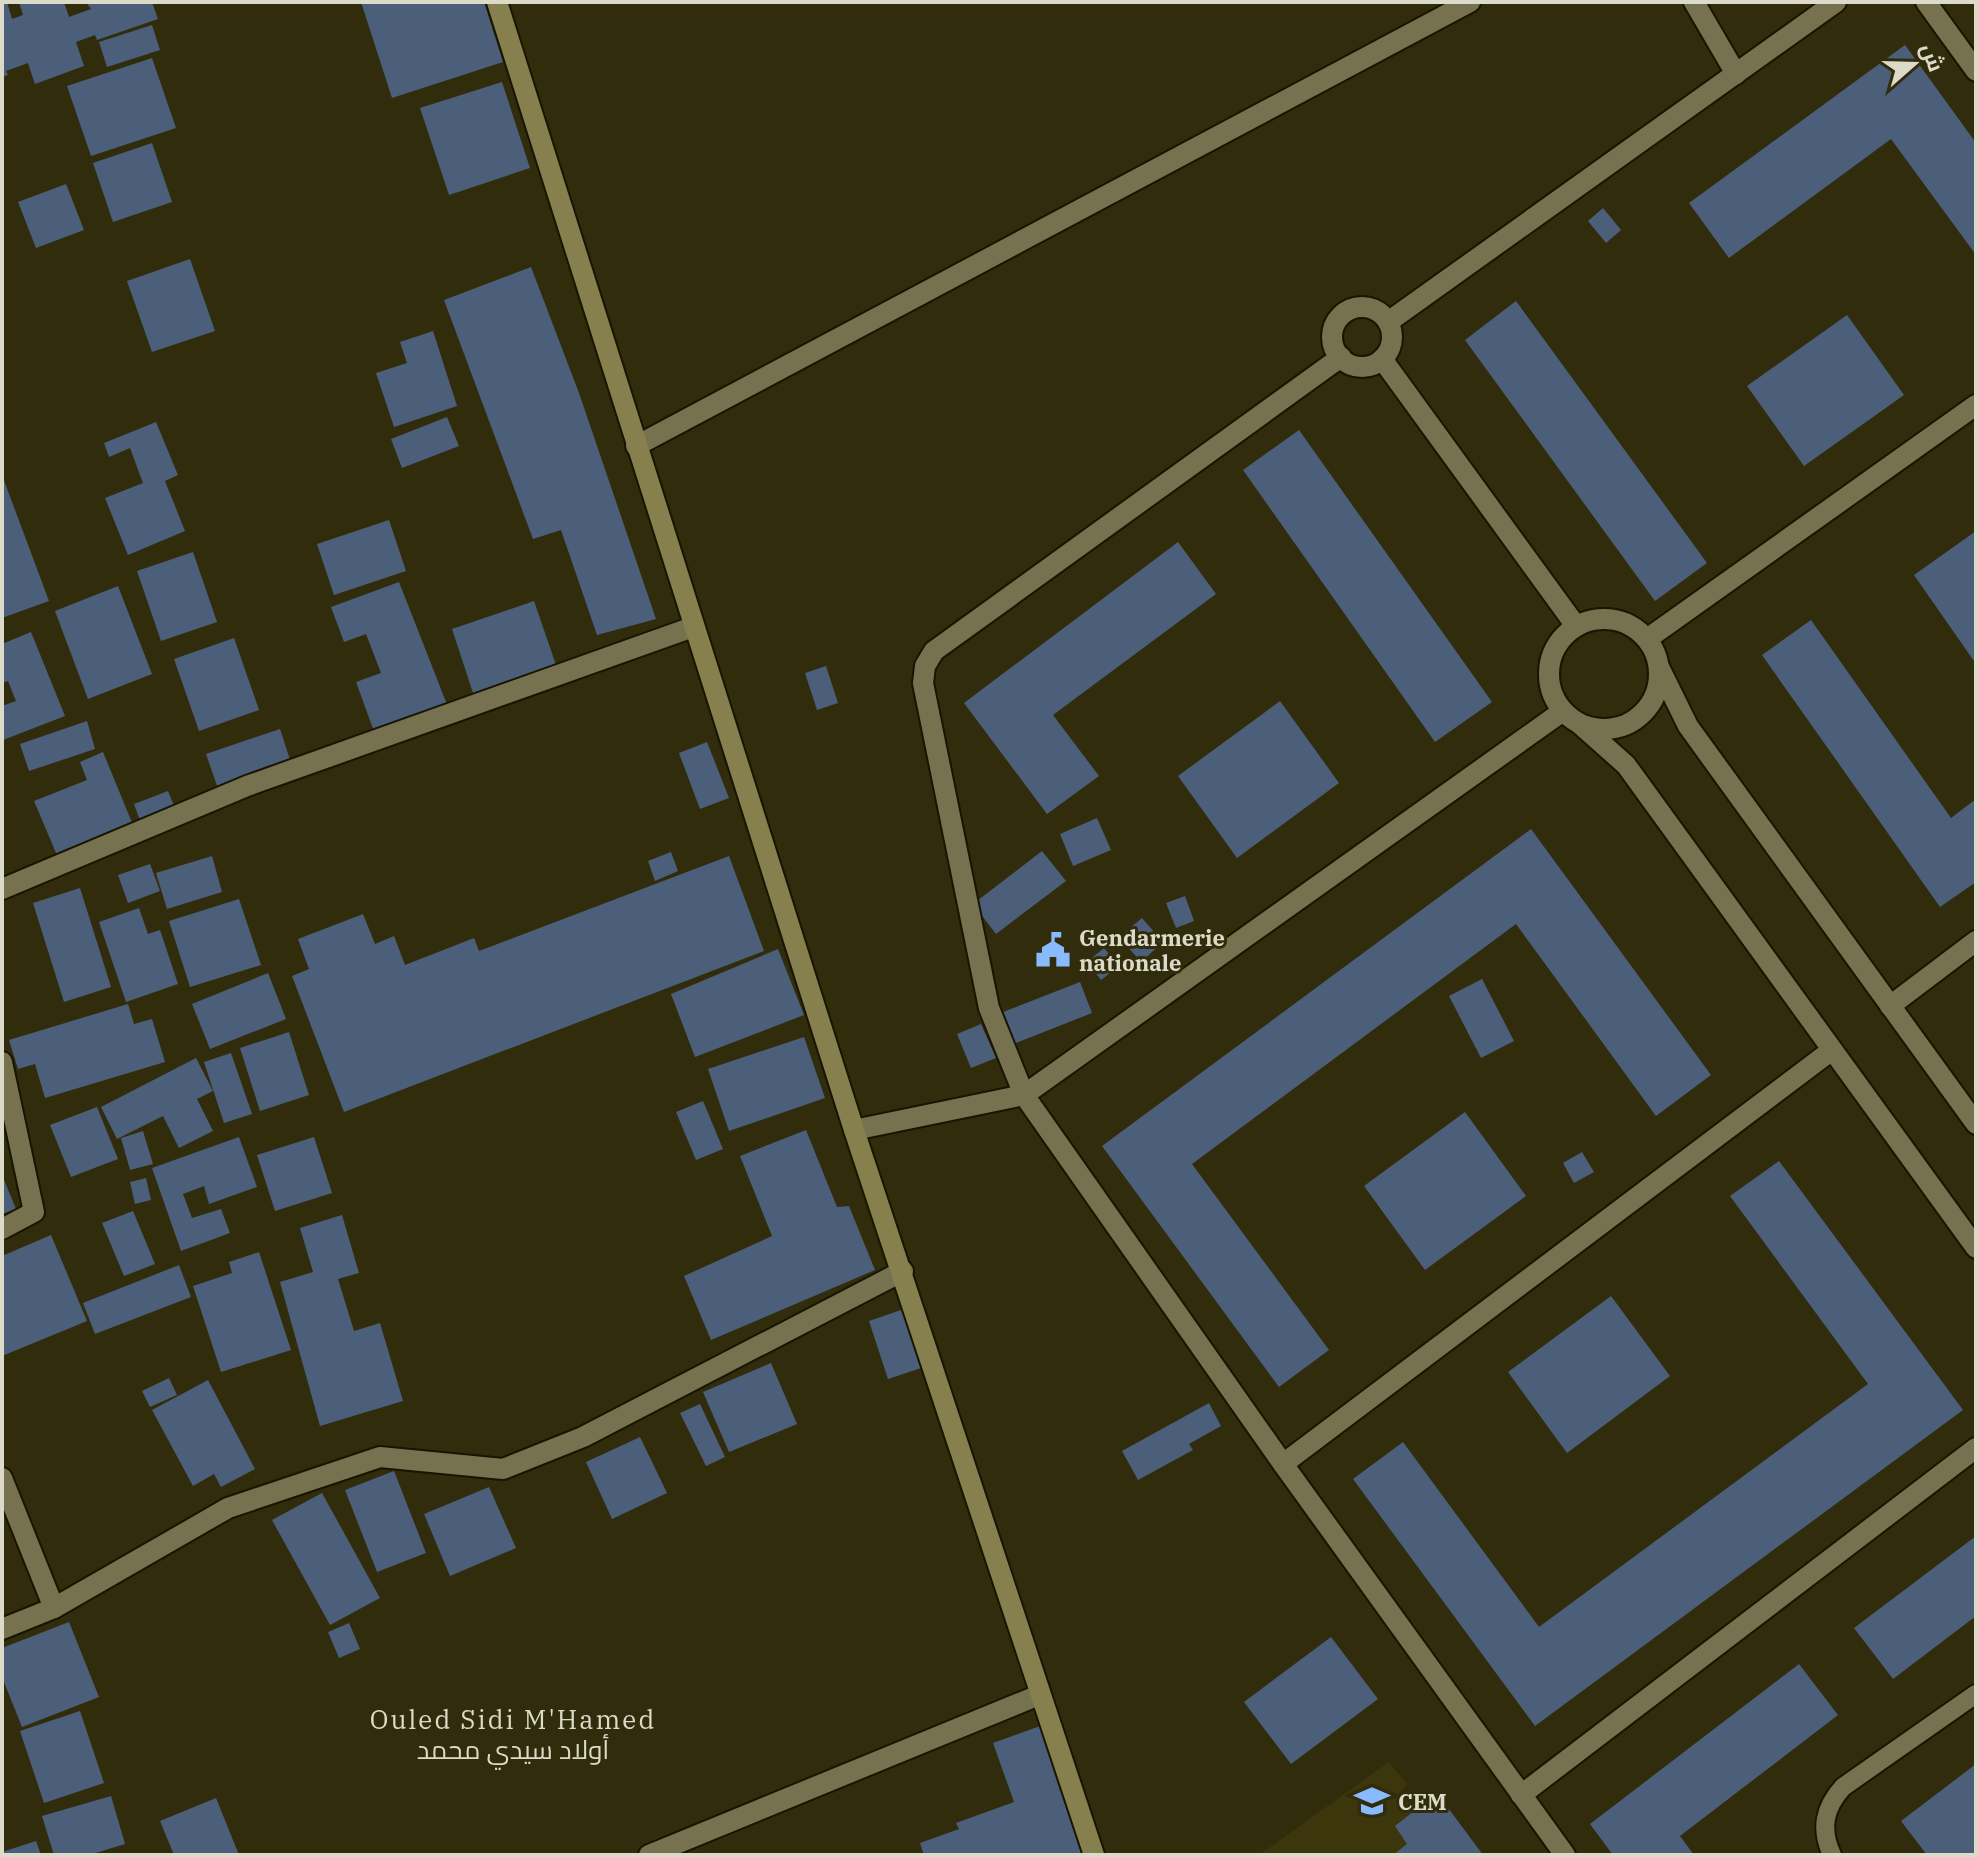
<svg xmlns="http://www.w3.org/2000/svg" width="1978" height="1857" font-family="'IBM Plex Serif',Cairo,serif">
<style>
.built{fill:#3c360c}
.building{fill:#4c5f7a}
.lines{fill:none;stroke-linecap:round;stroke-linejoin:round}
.lane-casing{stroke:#181500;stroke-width:22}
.street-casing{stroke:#181500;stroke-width:24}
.secondary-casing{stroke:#181500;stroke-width:24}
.lane{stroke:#767250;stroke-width:18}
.street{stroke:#767250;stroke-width:20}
.secondary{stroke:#86804f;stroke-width:20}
.labels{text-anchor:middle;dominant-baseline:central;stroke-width:6;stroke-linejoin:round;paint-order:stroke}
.poi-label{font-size:22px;font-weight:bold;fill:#dcdac8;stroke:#312c0c;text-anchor:start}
.quarter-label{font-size:26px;letter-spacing:2px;fill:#dcdac8;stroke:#312c0c}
</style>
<rect width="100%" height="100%" fill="#312c0c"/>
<polygon class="built" points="1389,1762 1407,1784 1401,1791 1416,1809 1437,1793 1483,1855 1259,1855"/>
<g class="building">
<polygon points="2,2 7,2 12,19 23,15 19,2 64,2 69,17 91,9 86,2 152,2 158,19 97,40 95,35 76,42 84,66 35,84 28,63 6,71 8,75 2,77"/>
<polygon points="361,2 484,2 503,62 392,98"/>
<polygon points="152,25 160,50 107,67 99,42"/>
<polygon points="1905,45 1976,143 1976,255 1891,139 1729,258 1689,203"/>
<polygon points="152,58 176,128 91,156 67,86"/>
<polygon points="502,82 530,168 449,195 420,108"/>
<polygon points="152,143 172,202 113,222 93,163"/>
<polygon points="66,184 84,230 36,248 18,202"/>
<polygon points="1603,208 1621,230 1606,243 1588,221"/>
<polygon points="190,259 215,331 152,352 127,281"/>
<polygon points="531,267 579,393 656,619 597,635 561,530 533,539 444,300"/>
<polygon points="1516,301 1707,563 1655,601 1465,340"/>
<polygon points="1847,315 1904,395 1804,466 1747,386"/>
<polygon points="433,331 457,406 394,427 376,373 407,363 400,342"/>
<polygon points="447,417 459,446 402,468 391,439"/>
<polygon points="156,422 178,475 165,481 185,531 128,555 105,498 143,483 130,448 109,457 104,443"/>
<polygon points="1299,430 1492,702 1435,742 1243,470"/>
<polygon points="2,475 49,601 2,618"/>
<polygon points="389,520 406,571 334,595 317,544"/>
<polygon points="1976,531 1976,664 1914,575"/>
<polygon points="1178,542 1216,594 1053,715 1099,776 1047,814 964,703"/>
<polygon points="193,552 217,622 161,641 137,571"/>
<polygon points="399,582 448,707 375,734 356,682 381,673 366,634 344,642 331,607"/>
<polygon points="118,586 152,674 88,699 55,611"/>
<polygon points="534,601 556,665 473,693 452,629"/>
<polygon points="1811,620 1951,818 1976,799 1976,882 1940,907 1762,655"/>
<polygon points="31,632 65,716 3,740 2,706 16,701 8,681 2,683 2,644"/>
<polygon points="234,638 259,710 199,731 174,659"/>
<polygon points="826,666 838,703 817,710 805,673"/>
<polygon points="1280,701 1339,783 1237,858 1178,776"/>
<polygon points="87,721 95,749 29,771 20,744"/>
<polygon points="280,729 295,775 222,800 206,754"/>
<polygon points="707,742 729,798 700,809 679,753"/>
<polygon points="103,752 135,830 59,860 34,801 87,780 80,762"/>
<polygon points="168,791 177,813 142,826 134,804"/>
<polygon points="1097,818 1111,850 1073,866 1060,834"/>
<polygon points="1531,829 1711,1075 1656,1116 1516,924 1192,1164 1329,1350 1279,1387 1102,1146"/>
<polygon points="1042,851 1066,881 996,934 973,904"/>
<polygon points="671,852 678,871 655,881 648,861"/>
<polygon points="212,856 222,892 167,909 156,873"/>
<polygon points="729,856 764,951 344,1112 292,976 309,969 298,939 363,914 375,944 394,936 405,965 474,938 479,951"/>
<polygon points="150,864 160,891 128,903 118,875"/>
<polygon points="80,888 111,987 64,1002 33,903"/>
<polygon points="1185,896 1194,921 1176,928 1166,903"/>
<polygon points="239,899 261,965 190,987 169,921"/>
<polygon points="139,908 148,934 160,930 178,984 126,1002 99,922"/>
<polygon points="1142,918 1163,942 1141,962 1119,937"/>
<polygon points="1104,948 1119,966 1101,980 1087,962"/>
<polygon points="778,949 804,1015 695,1057 671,994"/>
<polygon points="268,973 286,1019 210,1049 192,1004"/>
<polygon points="1482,979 1514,1041 1481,1058 1449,996"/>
<polygon points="1080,982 1092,1013 1011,1045 998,1014"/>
<polygon points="128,1004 134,1024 152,1019 165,1062 45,1098 35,1064 18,1069 9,1040"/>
<polygon points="981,1024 996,1058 971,1068 957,1034"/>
<polygon points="289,1032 309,1095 260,1111 240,1048"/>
<polygon points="804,1037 825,1098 729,1131 708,1069"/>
<polygon points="231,1053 252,1114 224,1123 204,1062"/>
<polygon points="196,1058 213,1091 197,1099 213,1131 179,1148 163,1116 117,1139 101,1107"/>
<polygon points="703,1101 723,1149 696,1160 676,1112"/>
<polygon points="97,1107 118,1159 71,1177 50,1125"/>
<polygon points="1465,1112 1526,1196 1425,1270 1364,1186"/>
<polygon points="806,1130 837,1207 849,1206 875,1270 711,1340 684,1276 772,1236 740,1156"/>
<polygon points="143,1131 153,1164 130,1170 121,1138"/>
<polygon points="239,1137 257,1187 209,1204 204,1186 183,1194 192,1218 221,1209 230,1233 181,1251 152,1168"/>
<polygon points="314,1137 332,1193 275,1211 257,1155"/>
<polygon points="1582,1152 1594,1172 1574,1183 1563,1163"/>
<polygon points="1779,1161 1963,1410 1535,1726 1353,1479 1403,1442 1539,1627 1868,1384 1730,1196"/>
<polygon points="2,1175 16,1209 2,1214"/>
<polygon points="146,1178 151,1200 135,1204 130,1182"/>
<polygon points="133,1211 155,1264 124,1276 102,1223"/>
<polygon points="342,1215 359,1273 338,1279 354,1331 380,1323 403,1401 320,1426 280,1282 313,1272 300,1228"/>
<polygon points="51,1235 87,1321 2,1356 2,1256"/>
<polygon points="259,1252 291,1350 221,1372 193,1286 232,1273 229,1262"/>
<polygon points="179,1265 191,1297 95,1334 83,1303"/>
<polygon points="1611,1296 1670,1376 1567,1453 1508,1372"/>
<polygon points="904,1309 924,1367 888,1379 869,1321"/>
<polygon points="771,1363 797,1424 729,1452 703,1392"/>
<polygon points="169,1378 177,1395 150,1407 142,1391"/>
<polygon points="208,1380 255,1469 221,1487 214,1474 193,1486 152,1410"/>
<polygon points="1209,1403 1221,1426 1189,1444 1193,1450 1138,1480 1122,1451"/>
<polygon points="700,1404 725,1457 706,1466 680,1413"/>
<polygon points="640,1437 667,1493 612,1519 586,1462"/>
<polygon points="394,1471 426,1553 377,1572 345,1490"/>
<polygon points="489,1487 516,1548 450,1576 424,1514"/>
<polygon points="322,1493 380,1598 330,1625 272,1520"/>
<polygon points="1976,1536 1976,1616 1893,1679 1854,1628"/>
<polygon points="69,1622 99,1697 22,1727 2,1677 2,1648"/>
<polygon points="349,1623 360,1649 339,1658 328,1632"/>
<polygon points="1331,1637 1378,1699 1291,1764 1244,1702"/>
<polygon points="1799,1664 1838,1715 1680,1836 1694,1855 1613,1855 1590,1824"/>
<polygon points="80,1711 104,1783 44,1803 20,1731"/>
<polygon points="1043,1725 1090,1855 924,1855 920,1843 959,1829 956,1823 1014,1802 993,1743"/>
<polygon points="1976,1764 1976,1855 1927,1855 1901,1821"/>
<polygon points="1437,1793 1483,1855 1393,1855 1407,1844 1395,1826"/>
<polygon points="111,1796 125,1844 89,1855 54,1855 42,1816"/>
<polygon points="216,1798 239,1855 174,1855 160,1821"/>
<polygon points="36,1841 41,1855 2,1855 2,1852"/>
</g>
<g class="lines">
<g class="lane-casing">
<path id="lane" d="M1832,1855c-12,-26 -8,-47 11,-68l133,-93"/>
</g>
<g class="street-casing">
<g id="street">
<polyline points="1694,2 1736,74"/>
<polyline points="1926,2 1976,71"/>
<circle cx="1362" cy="337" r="30"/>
<polyline points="1388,322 1836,2"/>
<polyline points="1341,357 934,651 925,666 923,683 989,1008 1024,1095 1283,1464 1565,1855"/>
<polyline points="1382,359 1576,626"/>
<polyline points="636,446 1470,2"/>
<circle cx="1604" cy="674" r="55"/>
<polyline points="1647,639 1976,405"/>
<polyline points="1659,667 1688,726 1976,1124"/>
<polyline points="1581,725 1626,765 1976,1248"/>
<polyline points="2,889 247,786 693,627"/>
<polyline points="1890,1006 1976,941"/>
<polyline points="2,1062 34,1212 2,1229"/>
<polyline points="854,1130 1024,1095 1563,711"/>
<polyline points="1283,1464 1832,1050"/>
<polyline points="2,1478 54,1608"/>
<polyline points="2,1629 54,1608 228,1508 380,1457 503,1469 583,1437 903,1271"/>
<polyline points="1521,1795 1976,1448"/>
<polyline points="649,1855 1039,1695"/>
</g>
</g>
<g class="secondary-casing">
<polyline id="secondary" points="497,2 854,1130 1094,1855"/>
</g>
<use href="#lane" class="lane"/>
<use href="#street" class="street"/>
<use href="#secondary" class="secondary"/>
</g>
<defs>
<g id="civic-bare" transform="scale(2.76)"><path d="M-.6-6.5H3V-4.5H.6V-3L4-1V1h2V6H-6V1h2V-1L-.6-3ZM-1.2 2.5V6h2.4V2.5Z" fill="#89bafc" stroke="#312c0c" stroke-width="2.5" paint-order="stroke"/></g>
<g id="school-bare" transform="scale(2.76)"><path d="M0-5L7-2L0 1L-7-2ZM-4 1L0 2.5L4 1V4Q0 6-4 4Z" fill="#89bafc" stroke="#312c0c" stroke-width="2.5" paint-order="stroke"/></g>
</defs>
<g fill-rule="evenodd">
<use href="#civic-bare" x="1053" y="950"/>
<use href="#school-bare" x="1372" y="1801"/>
</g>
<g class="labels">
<g class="poi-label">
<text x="1079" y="937">Gendarmerie<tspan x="1079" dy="25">nationale</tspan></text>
<text x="1398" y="1801">CEM</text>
</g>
<g class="quarter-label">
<text x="513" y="1719">Ouled Sidi M'Hamed<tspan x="513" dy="30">أولاد سيدي محمد</tspan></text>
</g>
</g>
<rect width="1978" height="1857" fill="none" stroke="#dcdac8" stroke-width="8"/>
<g transform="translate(1914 64) rotate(70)" stroke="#312c0c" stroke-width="6" paint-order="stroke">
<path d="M0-6L14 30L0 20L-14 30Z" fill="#dcdac8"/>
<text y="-12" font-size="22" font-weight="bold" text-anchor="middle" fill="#dcdac8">ش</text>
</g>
</svg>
